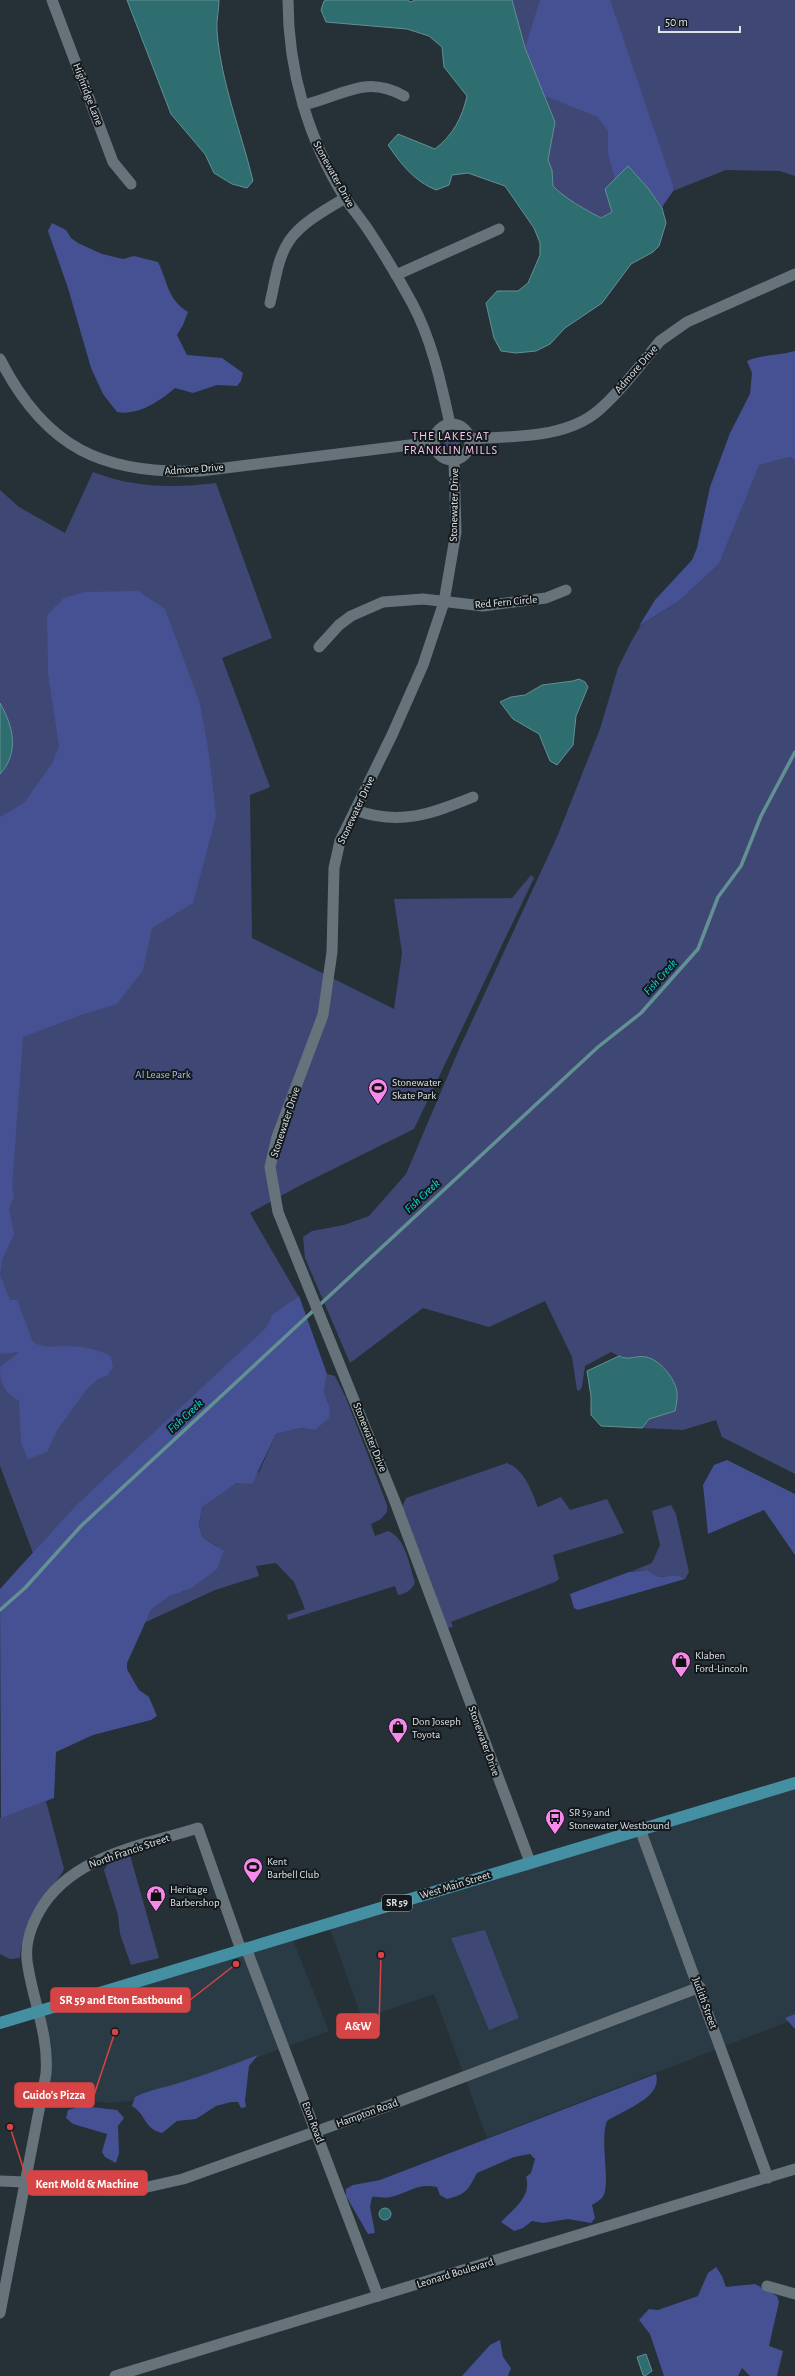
<svg xmlns="http://www.w3.org/2000/svg" width="795" height="2376" font-family="'Alegreya Sans',sans-serif">
<style>
.built{fill:#2a3b45}
.green{fill:#3f4874}
.forest{fill:#465193}
.water{fill:#2e6e70;stroke:#629194}
.lines{fill:none;stroke-linecap:round;stroke-linejoin:round}
.stream{stroke:#629194;stroke-width:3.5}
.minor{stroke:#67737b;stroke-width:11}
.major{stroke:#458fa2;stroke-width:12}
.labels{text-anchor:middle;dominant-baseline:central;stroke-width:4;stroke-linejoin:round;paint-order:stroke}
.shield{fill:#13181b;stroke:#a0a6aa;stroke-width:1}
.shield-label{font-size:10px;font-weight:bold;fill:#dce3e7}
.street-label{font-size:11px;fill:#dce3e7;stroke:#13181b}
.park-label{font-size:11px;fill:#adbaf4;stroke:#13181b}
.poi-label{font-size:11px;fill:#dce3e7;stroke:#13181b;text-anchor:start}
.neighbourhood-label{font-size:12px;letter-spacing:1px;fill:#f9c7f3;stroke:#13181b}
.water-label{font-size:12px;font-style:italic;fill:#0adde4;stroke:#13181b}
.leader{fill:none;stroke:#d74445;stroke-width:1.5}
.callout-dot{fill:#d74445;stroke:#13181b;stroke-width:1.5}
.callout{fill:#d74445;stroke:#d74445;stroke-width:1.5}
.callout-label{font-size:12px;text-anchor:middle;font-weight:bold;fill:#fff}
</style>
<rect width="100%" height="100%" fill="#263037"/>
<g class="built">
<polygon points="795,1783 795,2019 487,2138 434,1994 362,2019 328,1923"/>
<polygon points="291,1935 329,2031 142,2100 109,2103 43,2094 40,2011"/>
</g>
<g class="green">
<path d="M512,0h283v176l-15,-5 -54,-1 -53,21 -11,16 -15,-20 -19,-20 -16,45 -11,6c-16,-9 -36,-19 -48,-32l-1,-16 -4,-10 7,-39 -30,-73z"/>
<circle cx="452" cy="441" r="8"/>
<polygon points="790,457 795,460 795,1474 722,1437 716,1420 683,1430 642,1428 649,1419 675,1411 646,1357 626,1360 611,1352 585,1366 582,1387 579,1391 577,1390 572,1357 545,1301 489,1327 423,1308 350,1363 305,1258 303,1237 312,1231 344,1225 369,1216 406,1174 460,1047 557,837 600,729 618,668 631,642 641,625 679,601 719,564 758,465"/>
<path d="M93,472c41,16 80,16 123,11l56,155 -50,20 48,129 -20,8 2,143 142,71 8,-56 -8,-54 118,-1 19,-23 3,3 -120,251 -115,57 -49,27 50,86 -224,206 -43,48 -33,-87v-976l19,17 46,26z"/>
<path d="M327,1374l8,2 11,22 41,107v7l-6,7 -10,5 4,12 13,-5c18,7 21,34 27,51 -2,7 -9,12 -17,13l-3,-9 -107,34 -1,-5 18,-6 -11,-27 -18,-19 -20,3 3,10 -44,14 -71,33 7,-13 19,-14 20,-7 27,-43 -15,-9 -3,-12 3,-18 21,-16 36,-19 17,-38 25,-6 14,2 15,-22 -6,-16z"/>
<path d="M507,1463c18,7 24,27 31,44l23,-10 9,13 37,-11 17,34 -71,22 6,24 -4,3 -104,40 2,5 -6,1 -45,-121 4,-9z"/>
<polygon points="671,1505 676,1514 689,1572 685,1579 678,1575 659,1577 647,1570 632,1571 652,1563 660,1545 652,1511"/>
<path d="M46,1801l18,68c-4,9 -10,14 -16,22 -18,24 -25,37 -28,67l-10,1 -10,-5v-136z"/>
<polygon points="130,1855 159,1958 131,1965 120,1934 118,1915 104,1870 109,1862"/>
<polygon points="485,1930 519,2018 489,2030 451,1938"/>
</g>
<g class="forest">
<polygon points="540,0 610,0 673,185 673,191 662,207 647,187 629,167 615,179 608,153 608,131 598,117 545,96 525,48"/>
<path d="M52,223l14,7 5,8 7,5 24,11 21,5 11,-3 24,6c10,20 9,37 30,50l-5,13 -6,10 10,20 35,3 21,15 -2,8 -4,5 -20,-1 -24,8 -18,-5c-15,13 -37,28 -58,24l-14,-18 -12,-26 -23,-80 -20,-57z"/>
<path d="M795,351v109l-5,-3 -31,8 -40,99 -40,37 -40,25 16,-26 37,-40 5,-12 13,-61 20,-54 20,-39 2,-21 -5,-12c16,-7 32,-5 48,-10z"/>
<path d="M138,591l27,18 35,95 9,50 7,62 -23,87 -41,25 -9,42 -26,34 -36,11 -58,22 -11,150 2,10 -5,12 5,25 -12,26 -2,15 10,25h7l16,42c11,7 21,4 33,4 13,0 35,3 45,11l2,10 -5,8 -10,4 -11,10 -30,41 -10,22 -19,7 -7,-16 -2,-42c-15,-10 -19,-16 -19,-34l20,-15 -20,2v-537l24,-14 29,-41 6,-16 -11,-73 -1,-58 17,-17 22,-6z"/>
<polygon points="299,1296 327,1374 324,1392 330,1408 329,1418 315,1430 301,1428 276,1434 252,1484 237,1483 202,1507 199,1525 202,1537 224,1551 217,1569 190,1589 170,1596 151,1610 127,1663 127,1669 132,1678 139,1690 149,1697 157,1716 151,1720 93,1735 56,1752 54,1798 1,1818 0,1589 76,1505 266,1328 272,1315"/>
<polygon points="727,1460 795,1494 795,1555 764,1510 708,1534 703,1485 714,1465"/>
<polygon points="647,1570 659,1577 678,1575 685,1579 578,1610 574,1608 570,1594 629,1572"/>
<polygon points="795,2014 795,2028 794,2028 785,2018"/>
<path d="M258,2055l-9,11 -4,35 1,6 -5,1 -3,-6h-7l-15,4 -20,13 -19,2 -15,12c-19,-5 -15,-18 -30,-27l3,-9c16,-8 30,-9 47,-15 25,-8 51,-17 76,-27z"/>
<path d="M656,2074c7,24 -33,36 -49,47 -8,20 5,65 -5,77 -3,3 -7,5 -10,7l3,13 -4,5 -23,-4 -25,4 -11,-2 -9,7 -9,3 -13,-9c12,-13 31,-25 25,-45l5,-4 4,-14 -5,-5 -16,3 -37,16c-9,17 -10,21 -30,26l-7,-4 -3,-8c-21,-4 -28,6 -46,10 -6,2 -13,-1 -19,0l-2,10 5,26 -7,1 -22,-38v-7l7,-4 27,-5z"/>
<polygon points="82,2106 117,2110 124,2118 118,2126 119,2153 116,2163 105,2157 102,2152 107,2134 73,2124 66,2118 68,2110"/>
<polygon points="716,2267 722,2276 726,2287 755,2284 777,2296 779,2302 769,2346 783,2351 777,2376 750,2376 742,2368 738,2376 664,2376 650,2334 639,2320 649,2309 658,2310 698,2296 708,2273"/>
<polygon points="500,2340 503,2357 511,2368 508,2376 462,2376 490,2345"/>
</g>
<g class="water">
<path d="M127,0h92c0,10 -3,21 -2,31 4,52 24,100 36,150l-6,7 -15,-4 -18,-11 -9,-19 -34,-40z"/>
<path d="M326,0h82l2,2 6,-2h96l13,48 30,74 -7,38 4,10 1,16c11,12 33,24 48,32l11,-6 -7,-23 23,-23 19,21 15,21 4,15 -7,23 -6,6 -22,12 -29,39 -37,25 -15,16 -14,7 -20,2 -15,-2 -7,-13 -8,-35 11,-12h21l10,-8 12,-28v-12l-6,-15 -29,-42 -37,-13 -16,2 -3,10 -13,5c-22,-9 -35,-26 -48,-45l10,-11 37,15c18,-14 27,-31 32,-53l-23,-29 -2,-20 -13,-11 -22,-7 -81,-7 -5,-12 3,-9z"/>
<polygon points="579,679 585,682 588,687 576,716 573,745 557,765 550,761 539,734 513,719 500,702 511,697 525,695 542,685 573,681"/>
<path d="M0,703c13,23 20,49 0,71z"/>
<path d="M619,1356c10,5 17,-1 27,1 13,2 30,22 31,36 1,5 -1,13 -2,18l-26,8 -7,9 -41,-2 -10,-11v-19l-4,-25z"/>
<circle cx="385" cy="2214" r="6"/>
<polygon points="646,2354 652,2371 645,2376 643,2375 637,2357"/>
</g>
<g class="lines">
<polyline class="stream" points="0,1610 25,1588 81,1526 598,1047 641,1013 698,949 718,897 741,866 761,816 795,752"/>
<g class="minor">
<polyline points="52,0 113,162 131,184"/>
<path d="M288,0c0,70 20,139 57,198 7,10 15,20 22,30 16,24 31,49 45,75 20,37 29,80 38,121"/>
<path d="M303,105c41,-9 61,-31 101,-9"/>
<polyline points="396,275 499,229"/>
<path d="M270,303c5,-20 7,-44 19,-62 13,-19 37,-31 56,-43"/>
<path d="M0,359c45,89 103,116 201,112l233,-29"/>
<circle cx="452" cy="442" r="18"/>
<path d="M470,439c42,-3 96,0 129,-29 23,-20 42,-46 61,-69l27,-19 108,-48"/>
<polyline points="454,460 456,532 444,602 423,665 392,735 340,841 334,868 332,952 323,1015 277,1137 270,1167 278,1212 394,1499 530,1862"/>
<polyline points="319,647 339,625 351,616 383,602 423,599 483,606 546,598 566,590"/>
<path d="M355,810c45,16 76,4 118,-13"/>
<polyline points="640,1829 768,2178"/>
<polyline points="246,1948 378,2296"/>
<polyline points="0,2181 25,2182"/>
<polyline points="25,2187 114,2190 143,2188 183,2179 382,2108 700,1987"/>
<polyline points="767,2286 795,2294"/>
<path d="M0,2313l46,-239c3,-38 -12,-70 -18,-107 -4,-20 1,-37 11,-55 31,-56 102,-66 159,-84l43,122"/>
<polyline points="115,2376 795,2169"/>
</g>
<polyline class="major" points="0,2023 795,1783"/>
</g>
<defs>
<g id="stadium-pin" transform="scale(1)"><path d="M0 17L-7.5 6A9.5 9.5 0 1 1 7.5 6Z" fill="#f788ec" stroke="#13181b"/><path d="M0-5a6.5 5 0 1 0 0 10a6.5 5 0 1 0 0-10ZM-3.5-1.8h7v3.6h-7Z" fill="#111"/></g>
<g id="shop-pin" transform="scale(1)"><path d="M0 17L-7.5 6A9.5 9.5 0 1 1 7.5 6Z" fill="#f788ec" stroke="#13181b"/><path d="M-5-2.5h2.3a2.7 3.5 0 0 1 5.4 0H5L5.5 6h-11ZM-1.5-2.5h3a1.5 2.3 0 0 0-3 0Z" fill="#111"/></g>
<g id="bus-pin" transform="scale(1)"><path d="M0 17L-7.5 6A9.5 9.5 0 1 1 7.5 6Z" fill="#f788ec" stroke="#13181b"/><path d="M-5-6H5V4H4V6H2V4H-2V6H-4V4H-5ZM-3.5-4V0h7V-4ZM-3.5 1.2v1.5H-2V1.2ZM2 1.2v1.5H3.5V1.2Z" fill="#111"/></g>
</defs>
<g fill-rule="evenodd">
<use href="#stadium-pin" x="378" y="1088"/>
<use href="#shop-pin" x="681" y="1661"/>
<use href="#shop-pin" x="398" y="1727"/>
<use href="#bus-pin" x="555" y="1818"/>
<use href="#stadium-pin" x="253" y="1867"/>
<use href="#shop-pin" x="156" y="1895"/>
</g>
<g class="labels">
<rect class="shield" x="382" y="1895" width="30" height="16" rx="3"/>
<g class="shield-label">
<text x="397" y="1903">SR 59</text>
</g>
<g class="street-label">
<text transform="translate(88 94) rotate(69)">Highridge Lane</text>
<text transform="translate(334 174) rotate(61)">Stonewater Drive</text>
<text transform="translate(636 369) rotate(-49)">Admore Drive</text>
<text transform="translate(194 469) rotate(-4)">Admore Drive</text>
<text transform="translate(454 505) rotate(-89)">Stonewater Drive</text>
<text transform="translate(506 602) rotate(-5)">Red Fern Circle</text>
<text transform="translate(356 810) rotate(-65)">Stonewater Drive</text>
<text transform="translate(285 1122) rotate(-72)">Stonewater Drive</text>
<text transform="translate(370 1437) rotate(68)">Stonewater Drive</text>
<text transform="translate(484 1741) rotate(70)">Stonewater Drive</text>
<text transform="translate(129 1851) rotate(-19)">North Francis Street</text>
<text transform="translate(455 1885) rotate(-17)">West Main Street</text>
<text transform="translate(705 2003) rotate(70)">Judith Street</text>
<text transform="translate(367 2113) rotate(-20)">Hampton Road</text>
<text transform="translate(313 2122) rotate(69)">Eton Road</text>
<text transform="translate(455 2273) rotate(-17)">Leonard Boulevard</text>
</g>
<g class="park-label">
<text x="163" y="1074">Al Lease Park</text>
</g>
<g class="poi-label">
<text x="392" y="1082">Stonewater<tspan x="392" dy="13">Skate Park</tspan></text>
<text x="695" y="1655">Klaben<tspan x="695" dy="13">Ford-Lincoln</tspan></text>
<text x="412" y="1721">Don Joseph<tspan x="412" dy="13">Toyota</tspan></text>
<text x="569" y="1812">SR 59 and<tspan x="569" dy="13">Stonewater Westbound</tspan></text>
<text x="267" y="1861">Kent<tspan x="267" dy="13">Barbell Club</tspan></text>
<text x="170" y="1889">Heritage<tspan x="170" dy="13">Barbershop</tspan></text>
</g>
<g class="neighbourhood-label">
<text x="451" y="436">THE LAKES AT<tspan x="451" dy="14">FRANKLIN MILLS</tspan></text>
</g>
<g class="water-label">
<text transform="translate(660 977) rotate(-48)">Fish Creek</text>
<text transform="translate(422 1196) rotate(-43)">Fish Creek</text>
<text transform="translate(185 1416) rotate(-43)">Fish Creek</text>
</g>
</g>
<path class="leader" d="M236 1964L190 2000M381 1955L379 2026M115 2032L94 2095M10 2127L28 2183"/>
<g class="callout-dot">
<circle cx="236" cy="1964" r="4"/>
<circle cx="381" cy="1955" r="4"/>
<circle cx="115" cy="2032" r="4"/>
<circle cx="10" cy="2127" r="4"/>
</g>
<g class="callout">
<rect x="51" y="1988" width="139" height="24" rx="4"/>
<rect x="337" y="2014" width="42" height="24" rx="4"/>
<rect x="15" y="2083" width="79" height="24" rx="4"/>
<rect x="28" y="2171" width="119" height="24" rx="4"/>
</g>
<g class="callout-label">
<text x="121" y="2004">SR 59 and Eton Eastbound</text>
<text x="358" y="2030">A&amp;W</text>
<text x="54" y="2099">Guido’s Pizza</text>
<text x="87" y="2188">Kent Mold &amp; Machine</text>
</g>
<path d="M659 26v6h81v-6" fill="none" stroke="#dce3e7" stroke-width="2"/>
<text x="665" y="26" font-size="12" fill="#dce3e7" stroke="#13181b" stroke-width="3" paint-order="stroke">50 m</text>
</svg>
